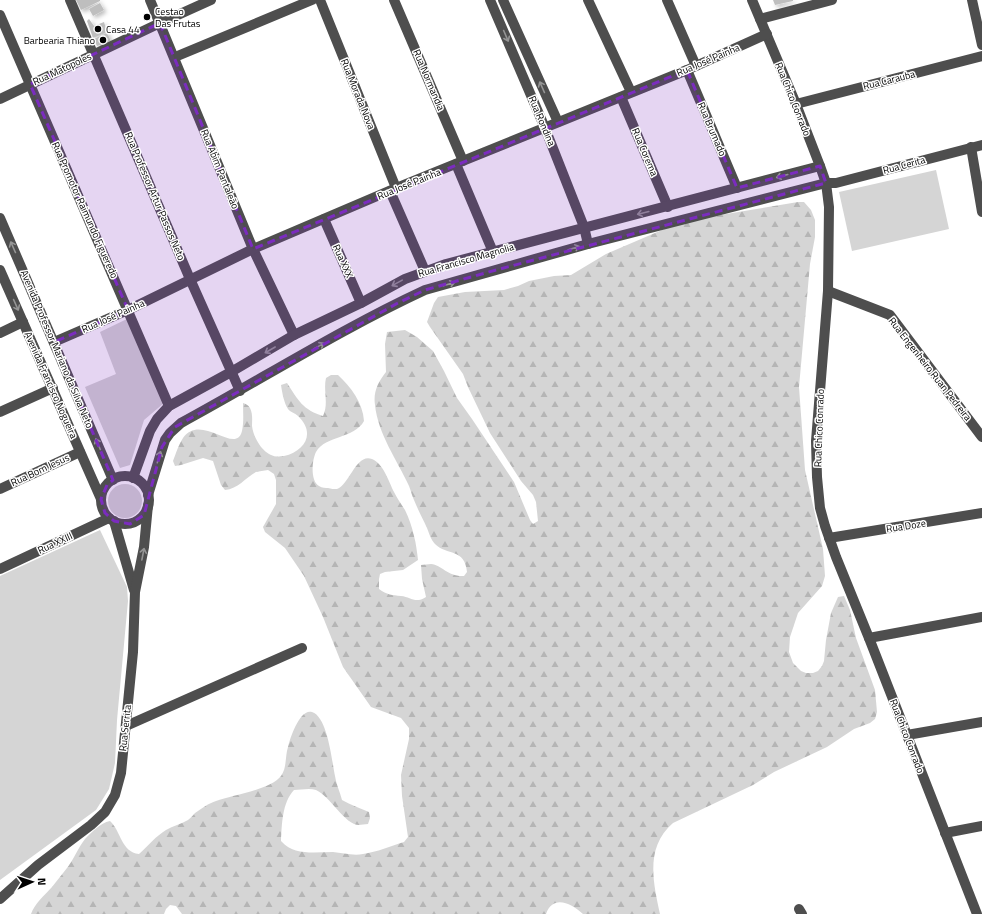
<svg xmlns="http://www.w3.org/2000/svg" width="982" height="914" font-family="'Titillium Web',sans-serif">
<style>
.forest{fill:url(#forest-firs)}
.park{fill:#d5d5d5}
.building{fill:#bebebe;filter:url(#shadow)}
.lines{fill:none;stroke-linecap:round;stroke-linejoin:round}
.minor{stroke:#4e4e4e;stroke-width:10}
.oneway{stroke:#959595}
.marked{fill:#7b2cbf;fill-opacity:0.2;stroke:#7b2cbf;stroke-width:3;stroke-dasharray:8 5;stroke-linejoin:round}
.poi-dot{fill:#000;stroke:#fff;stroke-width:1.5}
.labels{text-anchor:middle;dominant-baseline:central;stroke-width:3;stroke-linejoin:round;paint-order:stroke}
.poi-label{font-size:10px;fill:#000;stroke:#fff;text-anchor:start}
.street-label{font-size:10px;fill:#000;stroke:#fff}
</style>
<defs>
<pattern id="forest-firs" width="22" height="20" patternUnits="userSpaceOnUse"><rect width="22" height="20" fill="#d5d5d5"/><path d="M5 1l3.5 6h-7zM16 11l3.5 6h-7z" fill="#b5b5b5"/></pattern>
<filter id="shadow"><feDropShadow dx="2.5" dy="2.5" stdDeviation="2" flood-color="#0004"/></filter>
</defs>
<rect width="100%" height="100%" fill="#fff"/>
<path class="forest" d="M798,202h6l7,8 4,10v17l-5,27 -11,123 6,83 18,79 2,27 -3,10 -24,27 -8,24 -1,15 4,11 8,8 5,2h7l5,-2 4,-5 2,-5 2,-21 5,-27 7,-16 6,-1 6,14 6,28 19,52 2,22 -2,7 -5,4 -16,6 -27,18 -53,25 -21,13 -80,38c-28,24 -20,59 -13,91h-77c-12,-11 -30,-20 -37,0h-364l-6,-8 -6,-1 -4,4 -2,5h-133c4,-11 13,-18 21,-27 5,-6 10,-13 15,-19 7,-9 11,-20 18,-29 7,-7 15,-16 25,-18 11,10 11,31 29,33 9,-8 17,-18 27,-24 7,-4 15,-6 22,-10 3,-2 5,-5 7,-7 6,-4 14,-10 21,-12 16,-6 54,-11 65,-25 6,-8 4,-20 7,-29 2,-9 12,-39 24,-35 16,5 20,50 23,64 1,8 5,16 7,24 9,5 18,8 27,12l1,6 -2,6c-3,0 -7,1 -9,1 -14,0 -29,-29 -43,-35 -7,-2 -15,0 -22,0 -12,13 -12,34 -13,51 13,15 34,11 52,11 9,1 21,4 30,2 14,-2 28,-8 41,-12l4,-5 -6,-41 -1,-21 8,-36v-11l-8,-10 -30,-11 -28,-40 -20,-50 -19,-41 -19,-28 -20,-16 -2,-5 13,-23v-24l-2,-6 -6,-4c-4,1 -9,1 -12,2 -11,6 -18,17 -31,18l-4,-5 -8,-24 -10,-3 -22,7 -6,1 -2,-5c3,-8 6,-17 10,-23 18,-26 53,18 59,-7 2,-9 1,-19 1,-28 3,1 5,2 7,5 3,6 2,13 2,18 2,15 15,35 32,30 21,-5 32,-23 14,-40 -3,-3 -8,-4 -10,-7 -4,-6 -6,-17 -7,-24l6,-2c11,17 16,27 36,33 6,-12 0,-26 3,-38l5,-3h7c13,12 25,28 26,46 -10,18 -38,14 -48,31 -4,8 -6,29 3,34 3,2 7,2 9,2 3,1 6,1 9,1 13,-5 19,-36 35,-30 11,4 17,23 22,33 3,6 7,12 11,18 4,8 7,17 9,26 2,7 3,16 4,24l-15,10 -18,2 -5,2 -1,5v10c8,6 13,6 22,7 10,1 14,8 25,1l-4,-18 -1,-14c3,0 7,-1 10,-1 11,1 17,13 33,12l3,-4c-2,-24 -20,-16 -32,-28 -4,-4 -6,-11 -8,-16 -4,-9 -9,-18 -13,-28 -2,-4 -3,-9 -5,-14 -12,-26 -31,-52 -34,-81 -2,-13 3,-23 11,-33l-1,-28 2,-12 18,-2 12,7 16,14 11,20 13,27 15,21 42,63 16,38 3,4 5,-3 -2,-19 -3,-7 -12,-14 -31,-48 -22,-46 -5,-13 -33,-47 -3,-5 7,-19 4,-6 27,-5 39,-2 14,-4 11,-5 25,-5 17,-1 35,-21 63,-27 33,-9z"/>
<g class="park">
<polygon points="936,170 949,229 852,251 839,192"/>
<polygon points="129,318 164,403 144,420 130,465 120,468 85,387 116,374 100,332"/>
<circle cx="125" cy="501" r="17"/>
<polygon points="100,530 127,587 128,601 117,720 115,763 109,789 96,810 0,880 0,576"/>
</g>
<g class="building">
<polygon points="76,0 100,0 100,1 81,10"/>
<polygon points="773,0 793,0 793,1 775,5"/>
<polygon points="100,3 104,10 93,16 89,9"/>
<polygon points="89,19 94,26 104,22 107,32 93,38 87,21"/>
<polygon points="107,33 111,41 97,46 94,39"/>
</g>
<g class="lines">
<g class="minor">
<polyline points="70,0 190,279 240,391"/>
<polyline points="150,0 253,249 294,335"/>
<polyline points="320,0 396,188"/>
<polyline points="394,0 463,161"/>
<polyline points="490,0 545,128 584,227 588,244"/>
<polyline points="503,0 558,122"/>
<polyline points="588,0 631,92"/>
<polyline points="667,0 696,66"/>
<polyline points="752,0 796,104 820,166 826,183 829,207 828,291 816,441 817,477 820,508 825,526 836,557 869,638 977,914"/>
<polyline points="972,0 982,45"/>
<polyline points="0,15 169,406"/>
<polyline points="760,19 832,0"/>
<polyline points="175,57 312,0"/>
<polyline points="687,70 737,188"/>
<polyline points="621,97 668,207"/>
<polyline points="0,99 160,23 211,0"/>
<polyline points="796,104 982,56"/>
<polyline points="971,147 982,212"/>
<polyline points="456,164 493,252"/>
<polyline points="390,191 425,271"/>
<polyline points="0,218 113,480"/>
<polyline points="324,219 361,303"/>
<polyline points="0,270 101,499"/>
<polyline points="828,291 890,315 982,437"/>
<polyline points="0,333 23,322"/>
<polyline points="54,342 128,310 253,249 396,188 687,70 767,34"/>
<polyline points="0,412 53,388"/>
<circle cx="125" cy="500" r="24"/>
<polyline points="133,478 150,431 157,419 169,406 231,372 294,335 361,303 405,279 446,264 820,166"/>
<polyline points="0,489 80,452"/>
<path d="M148,495l17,-55 5,-7 11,-10c81,-44 160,-94 244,-133l163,-46 238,-61h10l146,-38"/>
<polyline points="114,521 134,590"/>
<polyline points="829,538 982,513"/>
<polyline points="0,569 109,518"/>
<polyline points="869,638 982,617"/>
<polyline points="126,726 302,648"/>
<polyline points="907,735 982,722"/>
<polyline points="945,833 982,826"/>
<polyline points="0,899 38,865 91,825 105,812 115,795 121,773 133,652 135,592 144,547 148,505"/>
<polyline points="799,909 802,914"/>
</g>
</g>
<defs><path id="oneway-shaft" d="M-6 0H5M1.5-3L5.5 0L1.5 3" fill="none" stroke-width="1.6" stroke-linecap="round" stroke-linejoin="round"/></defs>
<g class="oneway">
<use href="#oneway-shaft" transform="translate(506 36) rotate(67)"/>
<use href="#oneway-shaft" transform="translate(542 87) rotate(-114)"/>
<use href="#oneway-shaft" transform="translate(782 176) rotate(165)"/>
<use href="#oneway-shaft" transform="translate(643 213) rotate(166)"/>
<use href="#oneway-shaft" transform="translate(13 247) rotate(-114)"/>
<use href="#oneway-shaft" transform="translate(574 248) rotate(-16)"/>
<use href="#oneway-shaft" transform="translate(397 283) rotate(151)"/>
<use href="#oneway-shaft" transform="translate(449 284) rotate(-16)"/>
<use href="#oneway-shaft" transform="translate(16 305) rotate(66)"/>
<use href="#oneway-shaft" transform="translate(319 346) rotate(-29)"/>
<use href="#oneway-shaft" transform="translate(270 350) rotate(150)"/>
<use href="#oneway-shaft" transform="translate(98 444) rotate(-113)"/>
<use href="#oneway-shaft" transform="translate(159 457) rotate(-73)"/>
<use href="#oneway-shaft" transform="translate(143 554) rotate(-79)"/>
</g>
<path class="marked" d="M160,23l93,226 434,-179 50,118 83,-22 6,17 -330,87 -71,20 -27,13 -223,124 -13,20 -18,68 -14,9 -16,-3 -9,-8 -4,-14 6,-14 6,-5 -59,-138 74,-32 -98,-226z"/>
<g class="poi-dot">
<circle cx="147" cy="17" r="4"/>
<circle cx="98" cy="29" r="4"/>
<circle cx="103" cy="40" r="4"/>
</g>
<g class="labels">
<g class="poi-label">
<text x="155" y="11">Cestao<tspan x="155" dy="12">Das Frutas</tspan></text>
<text x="106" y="29">Casa 44</text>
<text x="95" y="40" text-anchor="end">Barbearia Thiano</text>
</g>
<g class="street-label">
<text transform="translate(708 60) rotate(-23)">Rua José Painha</text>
<text transform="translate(62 69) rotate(-25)">Rua Matopoles</text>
<text transform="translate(429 80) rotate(67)">Rua Normandia</text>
<text transform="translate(889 80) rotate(-14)">Rua Carauba</text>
<text transform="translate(358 94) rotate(68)">Rua Morada Nova</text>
<text transform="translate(793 99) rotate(68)">Rua Chico Conrado</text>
<text transform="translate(542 121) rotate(67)">Rua Rondina</text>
<text transform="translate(712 129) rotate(67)">Rua Brumado</text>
<text transform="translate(645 152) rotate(67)">Rua Corema</text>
<text transform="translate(904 165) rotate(-15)">Rua Cerita</text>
<text transform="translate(220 169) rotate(68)">Rua Abim Pantaleão</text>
<text transform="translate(409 184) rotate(-22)">Rua José Painha</text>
<text transform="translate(155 196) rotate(67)">Rua Professor Artur Passos Neto</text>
<text transform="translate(85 210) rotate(66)">Rua Promotor Raimundo Figueredo</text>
<text transform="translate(466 260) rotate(-16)">Rua Francisco Magnolia</text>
<text transform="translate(343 261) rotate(66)">Rua XXX</text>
<text transform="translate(113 316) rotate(-24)">Rua José Painha</text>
<text transform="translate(57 349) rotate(67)">Avenida Professor Mariano da Silva Neto</text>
<text transform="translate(930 369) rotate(52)">Rua Engenheiro Ruan Pedreira</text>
<text transform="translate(51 385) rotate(66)">Avenida Francisco Nogueira</text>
<text transform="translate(819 428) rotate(-88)">Rua Chico Conrado</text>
<text transform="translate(40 470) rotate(-25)">Rua Bom Jesus</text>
<text transform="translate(906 526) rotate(-9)">Rua Doze</text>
<text transform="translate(55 543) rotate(-25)">Rua XXIII</text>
<text transform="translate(125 728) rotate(-84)">Rua Serrita</text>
<text transform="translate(907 736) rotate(69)">Rua Chico Conrado</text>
</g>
</g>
<g transform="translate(32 882) rotate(87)" stroke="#ffffff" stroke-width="3" paint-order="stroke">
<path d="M0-3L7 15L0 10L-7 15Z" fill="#000000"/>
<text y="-6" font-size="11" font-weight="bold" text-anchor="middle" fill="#000000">N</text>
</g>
</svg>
